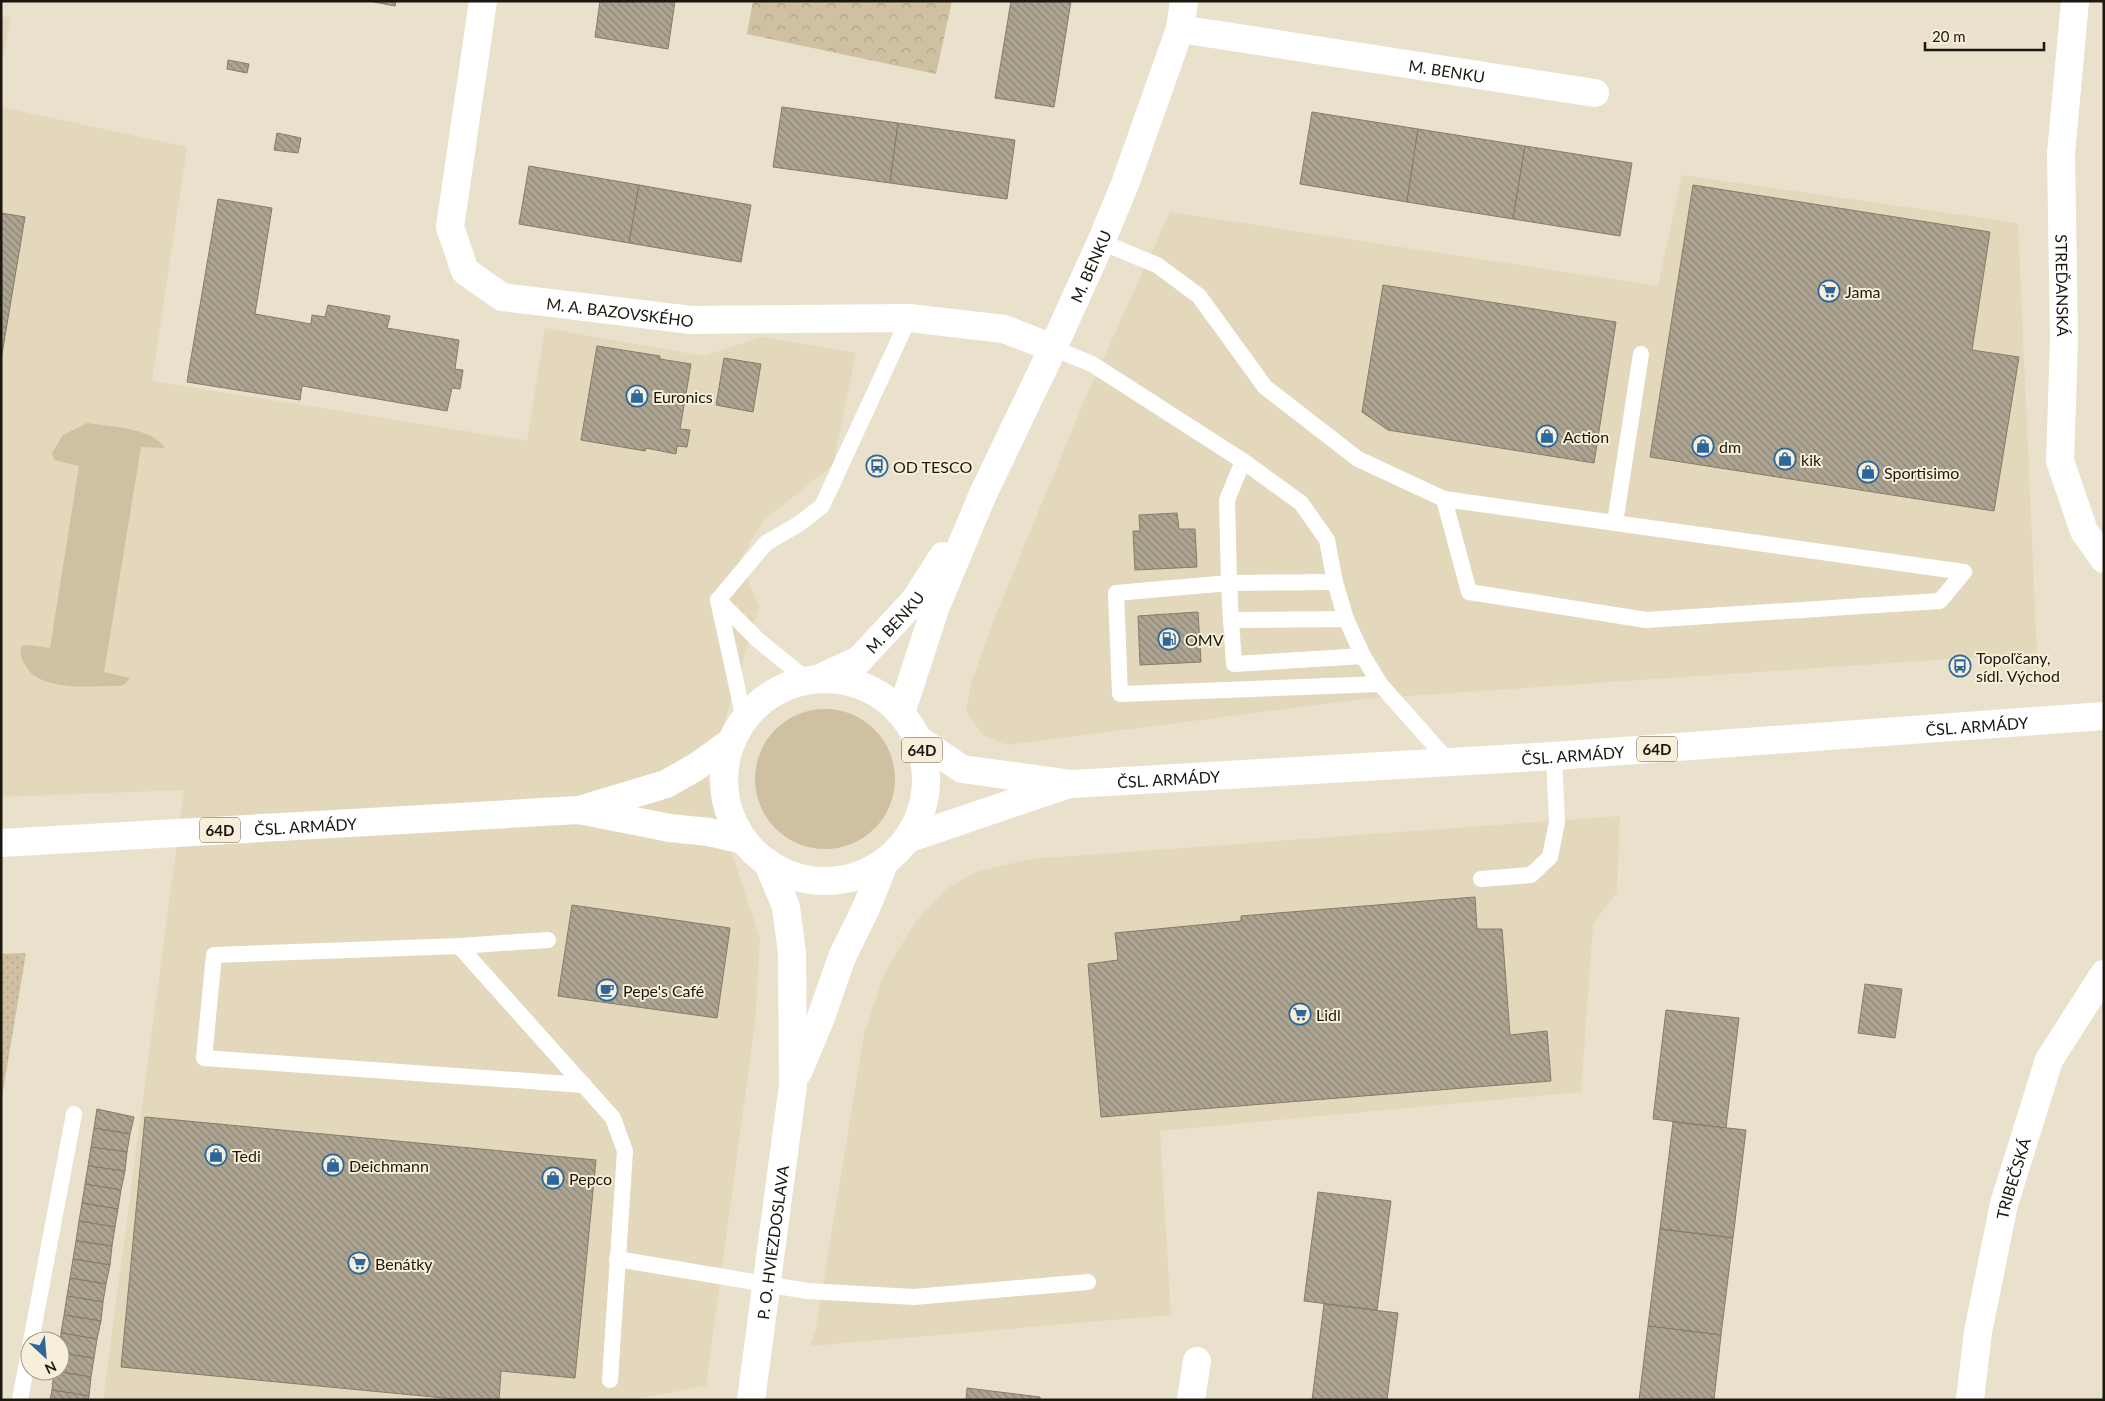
<svg xmlns="http://www.w3.org/2000/svg" width="2105" height="1401" font-family="Lato,sans-serif">
<style>
.built{fill:#e3d7bc}
.grass{fill:#cec0a0}
.park{fill:url(#park-crowns)}
.garden{fill:url(#garden-dots)}
.building{fill:url(#building-back-hatch);stroke:#847c69}
.lines{fill:none;stroke-linecap:round;stroke-linejoin:round}
.lane{stroke:#fff;stroke-width:16}
.street{stroke:#fff;stroke-width:28}
.primary{stroke:#fff;stroke-width:28}
.labels{text-anchor:middle;dominant-baseline:central;stroke-width:4;stroke-linejoin:round;paint-order:stroke}
.shield{fill:#f8efda;stroke:#5d584c;stroke-width:1}
.shield-label{font-size:15px;font-weight:bold;fill:#1a170f}
.street-label{font-size:16px;fill:#1a170f;stroke:#f8efda}
.poi-label{font-size:16px;fill:#1a170f;stroke:#f8efda;text-anchor:start}
</style>
<defs>
<pattern id="park-crowns" width="20" height="18" patternUnits="userSpaceOnUse" patternTransform="scale(1.25)"><rect width="20" height="18" fill="#cec0a0"/><path d="M2 6a3 3 0 1 1 6 0M12 15a3 3 0 1 1 6 0" fill="none" stroke="#b0a489"/></pattern>
<pattern id="garden-dots" width="8" height="8" patternUnits="userSpaceOnUse" patternTransform="scale(1.25)"><rect width="8" height="8" fill="#cec0a0"/><path d="M2 2h.1M6 6h.1" fill="none" stroke="#b0a489" stroke-width="1.8" stroke-linecap="round"/></pattern>
<pattern id="building-back-hatch" width="6" height="6" patternUnits="userSpaceOnUse" patternTransform="scale(1.25)"><rect width="6" height="6" fill="#ada591"/><path d="M-1 5l2 2M0 0l6 6M5-1l2 2" fill="none" stroke="#8c8575"/></pattern>
</defs>
<rect width="100%" height="100%" fill="#eae1cd"/>
<g class="built">
<polygon points="1,16 11,18 1,66"/>
<polygon points="1,107 187,147 152,381 527,441 545,328 704,356 762,337 856,353 833,465 764,520 740,560 759,606 718,744 701,758 760,939 755,1023 706,1386 629,1400 103,1400 184,790 1,797"/>
<polygon points="1682,175 2018,223 2037,653 1363,699 1007,745 983,735 966,711 971,684 994,619 1085,399 1170,212 1658,286"/>
<polygon points="1620,816 1617,892 1593,924 1581,1092 1160,1131 1171,1315 810,1346 816,1328 864,1034 884,974 914,924 947,888 976,872 1031,859"/>
</g>
<g class="grass">
<path d="M87,423c24,4 64,4 78,25l-24,-1 -37,225 26,6 -6,7 -7,1c-26,0 -78,6 -92,-21 -4,-7 -6,-12 -3,-19l5,-1 23,3 29,-182 -25,-6 -2,-7 11,-18z"/>
<circle cx="825" cy="779" r="70"/>
</g>
<polygon class="park" points="753,1 952,1 936,74 747,34"/>
<polygon class="garden" points="26,953 1,1103 1,954"/>
<g class="building">
<polygon points="369,1 396,1 395,6"/>
<polygon points="600,1 675,1 668,49 595,37"/>
<polygon points="1011,1 1071,1 1054,107 995,98"/>
<polygon points="228,60 249,64 247,73 227,69"/>
<polygon points="782,107 898,123 890,183 773,167"/>
<polygon points="1312,112 1418,129 1407,202 1300,184"/>
<polygon points="898,123 1015,140 1007,199 890,183"/>
<polygon points="1418,129 1525,146 1513,219 1407,202"/>
<polygon points="277,133 301,138 298,153 274,150"/>
<polygon points="1525,146 1632,163 1620,236 1513,219"/>
<polygon points="529,166 639,185 629,243 519,224"/>
<polygon points="639,185 751,205 741,262 629,243"/>
<polygon points="1693,185 1990,232 1972,350 2019,357 1994,511 1650,457"/>
<polygon points="218,199 272,208 255,314 311,324 312,315 325,317 328,305 390,316 387,328 459,340 455,369 463,370 460,389 452,388 447,411 302,386 300,400 187,382"/>
<polygon points="1,213 25,217 1,360"/>
<polygon points="1383,285 1616,322 1594,463 1388,430 1362,412"/>
<polygon points="597,346 660,356 660,359 691,364 680,429 690,430 687,447 677,446 676,454 646,448 645,451 581,440"/>
<polygon points="724,358 761,364 753,412 716,405"/>
<polygon points="1177,513 1179,529 1195,529 1197,567 1135,570 1133,531 1140,531 1139,515"/>
<polygon points="1198,612 1201,662 1140,665 1138,616"/>
<polygon points="1475,897 1477,929 1502,929 1510,1035 1547,1031 1551,1081 1101,1117 1088,964 1118,960 1115,933 1241,921 1241,916"/>
<polygon points="572,905 730,928 717,1018 558,996"/>
<polygon points="1865,984 1902,989 1895,1038 1858,1033"/>
<polygon points="1666,1010 1739,1018 1726,1128 1653,1119"/>
<polygon points="97,1109 134,1117 130,1134 94,1128"/>
<polygon points="145,1117 596,1160 575,1378 501,1371 499,1400 465,1400 121,1367"/>
<polygon points="1673,1122 1746,1130 1733,1238 1660,1229"/>
<polygon points="94,1128 130,1134 127,1152 91,1147"/>
<polygon points="91,1147 127,1152 125,1171 88,1166"/>
<polygon points="88,1166 125,1171 121,1190 85,1184"/>
<polygon points="85,1184 121,1190 118,1209 82,1203"/>
<polygon points="1318,1192 1391,1201 1377,1310 1304,1301"/>
<polygon points="82,1203 118,1209 115,1227 79,1221"/>
<polygon points="79,1221 115,1227 112,1246 76,1241"/>
<polygon points="1660,1229 1733,1238 1721,1335 1648,1326"/>
<polygon points="76,1241 112,1246 110,1265 73,1259"/>
<polygon points="73,1259 110,1265 106,1284 70,1278"/>
<polygon points="70,1278 106,1284 103,1302 67,1296"/>
<polygon points="67,1296 103,1302 101,1321 64,1315"/>
<polygon points="1324,1304 1398,1313 1387,1400 1312,1400"/>
<polygon points="64,1315 101,1321 97,1339 61,1333"/>
<polygon points="1648,1326 1721,1335 1714,1400 1639,1400"/>
<polygon points="61,1333 97,1339 94,1358 60,1353"/>
<polygon points="60,1353 94,1358 91,1377 55,1371 60,1371"/>
<polygon points="54,1371 91,1377 89,1396 52,1390"/>
<polygon points="967,1388 1040,1397 1040,1400 966,1400"/>
<polygon points="52,1390 89,1396 88,1400 50,1400"/>
</g>
<g class="lines">
<g class="lane">
<polyline points="1101,242 1157,265 1199,296 1265,387 1358,459 1444,499 1964,572"/>
<polyline points="1053,348 1092,364 1243,461 1301,503 1327,540 1335,582 1346,619 1363,656 1380,684 1450,763"/>
<polyline points="1243,461 1227,500 1229,583 1116,593 1120,694 1380,684"/>
<polyline points="1444,499 1469,592 1646,620 1940,601 1964,572"/>
<polyline points="1615,523 1641,354"/>
<polyline points="1335,582 1229,583 1231,620 1346,619"/>
<polyline points="718,600 766,543 799,524 822,506 909,318"/>
<polyline points="718,600 744,719"/>
<polyline points="718,600 758,640 807,680"/>
<polyline points="1231,620 1234,664 1363,656"/>
<polyline points="1481,879 1531,875 1550,857 1557,822 1554,756"/>
<polyline points="548,940 459,946 214,955 204,1058 584,1085"/>
<polyline points="459,946 613,1118 625,1151 610,1380"/>
<polyline points="617,1259 807,1291 914,1297 1088,1282"/>
<polyline points="31,1341 74,1114"/>
<polyline points="20,1400 30,1346"/>
</g>
<g class="street">
<path id="s1" d="M483,1l-33,226 15,44 37,26 189,23 218,-2 95,11 49,19"/>
<path id="s2" d="M2075,1l-14,153 3,186 -4,121 24,70 20,28"/>
<path id="s3" d="M1180,29l415,64"/>
<path id="s4" d="M820,678l39,-18 56,-60 28,-44"/>
<path id="s5" d="M901,713l35,-107 47,-112 70,-146 48,-106 24,-58 55,-155 4,-28"/>
<polyline points="798,1072 820,1020 842,957 867,906 885,861"/>
<path id="s6" d="M751,1400l42,-315 -1,-132 -6,-46 -18,-44"/>
<polyline points="1191,1400 1197,1361"/>
<path id="s7" d="M1970,1400l8,-68 26,-128 45,-144 55,-86"/>
</g>
<g class="primary">
<circle cx="825" cy="780" r="101"/>
<path id="s8" d="M918,739l44,30 110,15 482,-28 550,-40"/>
<polyline points="583,809 666,784 696,767 732,741"/>
<polyline points="907,839 1063,786"/>
<path id="s9" d="M1,843l578,-33 91,18 39,4 35,8"/>
</g>
</g>
<defs>
<g id="supermarket-ring" transform="scale(1.125)"><circle r="9.5" fill="#f8efda" stroke="#2b669d" stroke-width="1.5"/><path d="M-6-5.5h2.5l.6 2H6L4.5 2H-2.5L-4.4-4H-6ZM-1.5 3.2a1.3 1.3 0 1 0 .1 0ZM3 3.2a1.3 1.3 0 1 0 .1 0Z" fill="#2b669d"/></g>
<g id="shop-ring" transform="scale(1.125)"><circle r="9.5" fill="#f8efda" stroke="#2b669d" stroke-width="1.5"/><path d="M-5-2.5h2.3a2.7 3.5 0 0 1 5.4 0H5L5.5 6h-11ZM-1.5-2.5h3a1.5 2.3 0 0 0-3 0Z" fill="#2b669d"/></g>
<g id="bus-ring" transform="scale(1.125)"><circle r="9.5" fill="#f8efda" stroke="#2b669d" stroke-width="1.5"/><path d="M-5-6H5V4H4V6H2V4H-2V6H-4V4H-5ZM-3.5-4V0h7V-4ZM-3.5 1.2v1.5H-2V1.2ZM2 1.2v1.5H3.5V1.2Z" fill="#2b669d"/></g>
<g id="fuel-ring" transform="scale(1.125)"><circle r="9.5" fill="#f8efda" stroke="#2b669d" stroke-width="1.5"/><path d="M-5.5-6h7V0h2V4h1.3V-2.5L3-4.5l.8-.8L6-3V5H2.5V1h-1V6h-7ZM-4.2-4.7v3.2H.2V-4.7Z" fill="#2b669d"/></g>
<g id="cafe-ring" transform="scale(1.125)"><circle r="9.5" fill="#f8efda" stroke="#2b669d" stroke-width="1.5"/><path d="M-5.5-4.5H6V0H3Q3 3.5 0 3.5H-2.5Q-5.5 3.5-5.5 0ZM3-3.2v2h1.7v-2ZM-6 4.5H4V6H-6Z" fill="#2b669d"/></g>
</defs>
<g fill-rule="evenodd">
<use href="#supermarket-ring" x="1829" y="291"/>
<use href="#shop-ring" x="637" y="396"/>
<use href="#shop-ring" x="1547" y="436"/>
<use href="#shop-ring" x="1703" y="446"/>
<use href="#shop-ring" x="1785" y="459"/>
<use href="#bus-ring" x="877" y="466"/>
<use href="#shop-ring" x="1868" y="472"/>
<use href="#fuel-ring" x="1169" y="639"/>
<use href="#bus-ring" x="1960" y="666"/>
<use href="#cafe-ring" x="607" y="990"/>
<use href="#supermarket-ring" x="1300" y="1014"/>
<use href="#shop-ring" x="216" y="1155"/>
<use href="#shop-ring" x="333" y="1165"/>
<use href="#shop-ring" x="553" y="1178"/>
<use href="#supermarket-ring" x="359" y="1263"/>
</g>
<g class="labels">
<g class="shield">
<rect x="1637" y="736.5" width="40" height="25" rx="4"/>
<rect x="902" y="737.5" width="40" height="25" rx="4"/>
<rect x="200" y="817.5" width="40" height="25" rx="4"/>
</g>
<g class="shield-label">
<text x="1657" y="749">64D</text>
<text x="922" y="750">64D</text>
<text x="220" y="830">64D</text>
</g>
<g class="street-label">
<text stroke="none"><textPath href="#s3" startOffset="270">M. BENKU</textPath></text>
<text stroke="none"><textPath href="#s5" startOffset="486">M. BENKU</textPath></text>
<text stroke="none"><textPath href="#s2" startOffset="285">STREĎANSKÁ</textPath></text>
<text stroke="none"><textPath href="#s1" startOffset="439">M. A. BAZOVSKÉHO</textPath></text>
<text stroke="none"><textPath href="#s4" startOffset="95">M. BENKU</textPath></text>
<text stroke="none"><textPath href="#s8" startOffset="1071">ČSL. ARMÁDY</textPath></text>
<text stroke="none"><textPath href="#s8" startOffset="666">ČSL. ARMÁDY</textPath></text>
<text stroke="none"><textPath href="#s8" startOffset="261">ČSL. ARMÁDY</textPath></text>
<text stroke="none"><textPath href="#s9" startOffset="305">ČSL. ARMÁDY</textPath></text>
<text stroke="none"><textPath href="#s7" startOffset="226">TRIBEČSKÁ</textPath></text>
<text stroke="none"><textPath href="#s6" startOffset="159">P. O. HVIEZDOSLAVA</textPath></text>
</g>
<g class="poi-label">
<text x="1845" y="291">Jama</text>
<text x="653" y="396">Euronics</text>
<text x="1563" y="436">Action</text>
<text x="1719" y="446">dm</text>
<text x="1801" y="459">kik</text>
<text x="893" y="466">OD TESCO</text>
<text x="1884" y="472">Sportisimo</text>
<text x="1185" y="639">OMV</text>
<text x="1976" y="657">Topoľčany,<tspan x="1976" dy="18">sídl. Východ</tspan></text>
<text x="623" y="990">Pepe's Café</text>
<text x="1316" y="1014">Lidl</text>
<text x="232" y="1155">Tedi</text>
<text x="349" y="1165">Deichmann</text>
<text x="569" y="1178">Pepco</text>
<text x="375" y="1263">Benátky</text>
</g>
</g>
<rect width="2105" height="1401" fill="none" stroke="#1a170f" stroke-width="5"/>
<g transform="translate(45 1356) rotate(154)"><circle r="24" fill="#f8efda" stroke="#9f9989"/>
<path d="M0-4L9 19L0 12L-9 19Z" fill="#2b669d"/>
<text y="-8" font-size="14" font-weight="bold" text-anchor="middle" fill="#1a170f">N</text>
</g>
<path d="M1925 42v8h119v-8" fill="none" stroke="#1a170f" stroke-width="2.5"/>
<text x="1932" y="42" font-size="15" fill="#1a170f" stroke="#f8efda" stroke-width="4" paint-order="stroke">20 m</text>
</svg>
